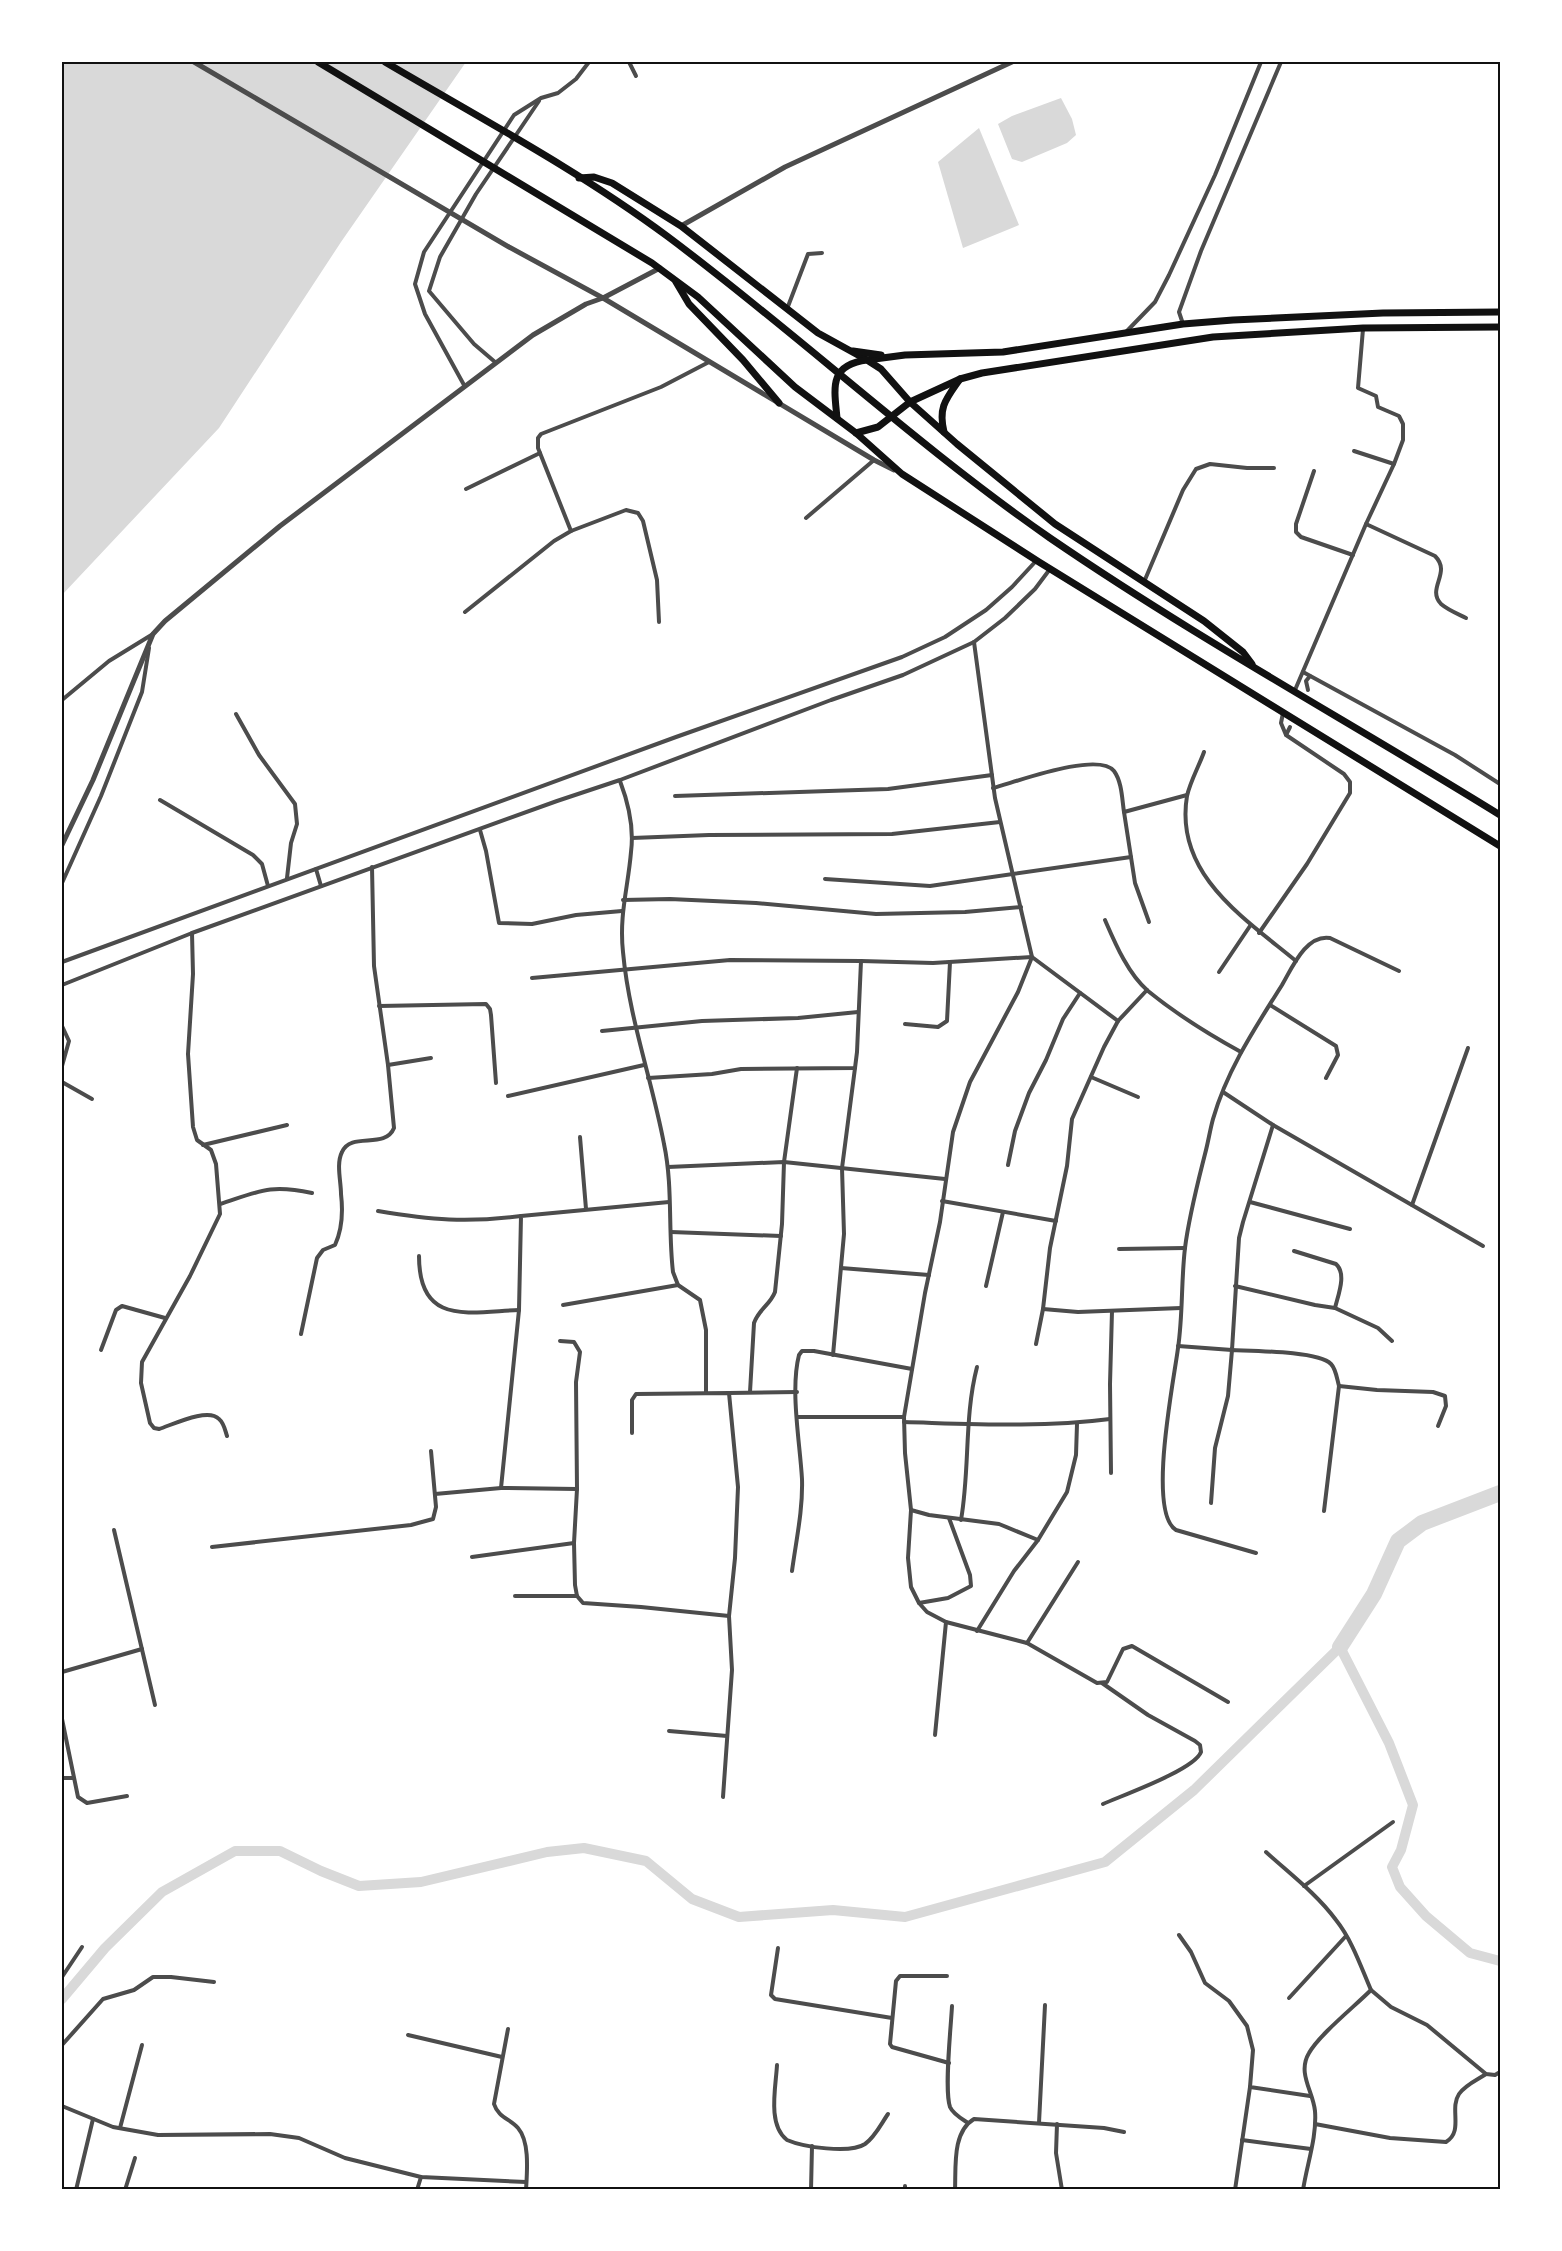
<svg xmlns="http://www.w3.org/2000/svg" width="1562" height="2251" font-family="'DejaVu Sans',sans-serif">
<style>
.water{fill:#d9d9d9}
.lines{fill:none;stroke-linecap:round;stroke-linejoin:round}
.canal{stroke:#d9d9d9;stroke-width:10}
.river{stroke:#d9d9d9;stroke-width:16}
.minor{stroke:#4c4c4c;stroke-width:4}
.tertiary{stroke:#4c4c4c;stroke-width:5}
.trunk{stroke:#111;stroke-width:7}
.neatline{fill:none;stroke:#111;stroke-width:2}
</style>
<rect width="100%" height="100%" fill="#fff"/>
<g class="water">
<polygon points="62,62 466,62 341,242 219,428 62,595"/>
<polygon points="1061,98 1072,119 1076,135 1067,143 1022,162 1012,159 998,124 1012,116"/>
<polygon points="979,128 1019,225 963,248 938,162"/>
</g>
<g class="lines">
<polyline class="canal" points="62,1999 105,1948 162,1892 235,1851 280,1851 321,1871 359,1886 421,1882 547,1852 584,1848 646,1861 692,1899 739,1917 833,1910 905,1917 1014,1887 1105,1862 1194,1790 1340,1647 1389,1743 1413,1805 1401,1850 1392,1867 1400,1887 1426,1916 1470,1953 1500,1961"/>
<polyline class="river" points="1340,1647 1374,1594 1398,1541 1422,1523 1500,1493"/>
<g class="minor">
<polyline points="629,62 636,76"/>
<polyline points="787,309 808,254 822,253"/>
<polyline points="1183,324 1179,312 1201,251 1281,62"/>
<polyline points="1126,332 1155,302 1169,275 1215,175 1261,62"/>
<polyline points="495,362 474,344 429,291 440,257 476,194 539,101"/>
<polyline points="464,385 425,314 415,284 424,252 514,115 541,98 558,93 576,79 589,62"/>
<polyline points="1354,451 1394,464"/>
<polyline points="1314,471 1296,524 1296,532 1301,537 1353,555"/>
<polyline points="466,489 540,453"/>
<polyline points="806,518 874,460"/>
<path d="M1366,524l69,32c17,17 -9,32 6,48 7,6 17,10 25,14"/>
<polyline points="571,531 626,510 638,513 643,521 657,580 659,622"/>
<polyline points="1144,582 1183,490 1196,469 1210,464 1247,468 1274,468"/>
<polyline points="465,612 554,541 571,531 538,448 538,438 541,434 661,387 709,362"/>
<polyline points="974,642 995,798 1032,957 1018,992 970,1082 953,1132 940,1222 925,1293 904,1417 905,1453 911,1510 908,1558 911,1587 919,1603 927,1612 946,1622 1027,1643 1097,1683 1107,1682 1123,1649 1132,1646 1228,1702"/>
<polyline points="1303,672 1455,755 1500,784"/>
<polyline points="1295,690 1366,524 1394,464 1403,440 1403,424 1399,416 1378,407 1376,396 1358,388 1363,329"/>
<polyline points="1308,690 1306,681 1310,676"/>
<polyline points="62,700 109,661 153,634"/>
<polyline points="236,714 259,755 295,804 297,824 291,843 287,878"/>
<polyline points="1286,735 1290,727"/>
<path d="M1204,752c-5,14 -14,30 -17,44 -13,78 57,122 109,165"/>
<path d="M620,781c8,21 14,48 11,71 -3,36 -12,63 -8,100 6,66 29,128 41,192 9,42 4,86 9,128l5,13 22,15 6,30v62"/>
<path d="M993,788c23,-6 105,-37 121,-17 8,11 8,28 10,41l63,-17"/>
<polyline points="675,796 888,789 992,775"/>
<polyline points="160,800 253,855 262,864 268,886"/>
<polyline points="1124,812 1135,883 1149,922"/>
<polyline points="480,830 486,851 499,923 532,924 576,915 622,911"/>
<polyline points="632,838 709,835 892,834 1000,822"/>
<polyline points="316,869 321,886"/>
<polyline points="825,879 930,886 1131,857"/>
<polyline points="62,883 101,796 142,692 149,648"/>
<polyline points="623,900 670,899 756,903 876,914 965,912 1021,907"/>
<path d="M1105,920c10,23 23,54 43,71 27,22 62,44 93,61"/>
<path d="M192,933l1,41 -5,80 5,73 4,13 14,10 5,14 4,50 -30,62 -48,86 -1,21 9,40 4,5 5,1c13,-4 49,-22 60,-10 5,4 6,11 8,17"/>
<polyline points="1259,933 1307,864 1350,793 1350,782 1344,774 1286,735 1281,723 1283,713"/>
<polyline points="861,961 933,963 1032,957 1118,1021"/>
<polyline points="62,962 676,737 902,657 945,637 986,610 1012,587 1036,561"/>
<polyline points="1219,972 1250,926"/>
<polyline points="532,978 730,960 861,961 857,1052 855,1068 741,1069 712,1074 648,1078"/>
<polyline points="62,985 192,933 557,801 620,780 831,700 903,675 974,642 1005,618 1035,589 1050,569"/>
<polyline points="1270,1005 1336,1046 1338,1055 1326,1078"/>
<polyline points="379,1006 486,1004 490,1009 491,1015 496,1083"/>
<polyline points="905,1024 938,1027 947,1021 950,962"/>
<polyline points="62,1026 69,1041 62,1066"/>
<polyline points="602,1031 702,1021 798,1018 858,1012"/>
<polyline points="388,1065 431,1058"/>
<polyline points="1091,1077 1138,1097"/>
<polyline points="62,1082 92,1099"/>
<polyline points="508,1096 644,1065"/>
<polyline points="1273,1125 1483,1246"/>
<polyline points="580,1137 586,1209"/>
<polyline points="203,1145 287,1125"/>
<polyline points="1008,1165 1015,1131 1029,1093 1046,1060 1063,1019 1080,993"/>
<polyline points="668,1167 784,1162 945,1179"/>
<polyline points="942,1201 1056,1221"/>
<polyline points="669,1202 521,1216 519,1310 501,1488 577,1489 574,1543 575,1585 577,1596 583,1603 641,1607 729,1616"/>
<polyline points="1250,1202 1350,1229"/>
<path d="M220,1204c40,-13 50,-20 92,-11"/>
<polyline points="1412,1205 1468,1048"/>
<path d="M378,1211c53,9 89,12 143,5"/>
<polyline points="671,1232 781,1236"/>
<polyline points="1119,1249 1185,1248"/>
<path d="M1294,1251l42,13c11,10 2,31 -1,44"/>
<path d="M419,1256c0,70 49,56 100,54"/>
<polyline points="841,1268 929,1275"/>
<polyline points="986,1286 1003,1212"/>
<polyline points="1235,1286 1315,1305 1335,1308 1378,1328 1392,1341"/>
<polyline points="563,1305 678,1285"/>
<polyline points="1043,1309 1078,1312 1181,1308"/>
<path d="M301,1334l16,-76 6,-8 12,-5c7,-15 8,-34 6,-51 0,-13 -5,-30 1,-42 9,-21 43,-2 52,-24l-6,-63 -14,-99 -2,-99"/>
<polyline points="560,1341 574,1342 580,1352 576,1382 577,1489"/>
<polyline points="1036,1344 1043,1309 1050,1248 1067,1166 1072,1119 1104,1047 1118,1021 1147,990"/>
<polyline points="1178,1346 1232,1350 1239,1238 1243,1222 1273,1125 1223,1092"/>
<polyline points="101,1350 116,1310 122,1306 165,1318"/>
<polyline points="833,1355 844,1234 842,1168 855,1068"/>
<polyline points="1339,1386 1377,1390 1433,1392 1445,1396 1446,1406 1438,1426"/>
<path d="M750,1392l4,-69c5,-14 16,-18 21,-31l7,-68 2,-62 13,-94"/>
<polyline points="729,1393 797,1392"/>
<polyline points="797,1417 904,1417"/>
<path d="M904,1422c69,2 137,6 206,-3"/>
<polyline points="632,1433 632,1400 636,1394 729,1393 738,1487 735,1558 729,1616 732,1670 723,1797"/>
<polyline points="1111,1473 1110,1384 1112,1311"/>
<polyline points="435,1494 501,1488"/>
<path d="M1211,1503l4,-55 13,-52 4,-46c20,1 86,1 99,14 5,5 6,15 8,22l-15,125"/>
<polyline points="911,1510 929,1515 999,1524 1038,1540"/>
<path d="M961,1520c9,-51 3,-103 16,-153"/>
<polyline points="114,1530 155,1705"/>
<polyline points="212,1547 411,1525 433,1519 436,1507 431,1451"/>
<path d="M1256,1553l-80,-23c-29,-18 -2,-150 2,-182 5,-33 3,-67 7,-100 4,-32 12,-62 20,-94 3,-11 5,-24 8,-35 14,-49 42,-91 69,-134 10,-17 24,-51 48,-47l69,33"/>
<polyline points="472,1557 574,1543"/>
<path d="M792,1571c4,-30 11,-61 10,-92 -2,-36 -12,-89 -3,-124l3,-4h12l98,18"/>
<polyline points="515,1596 577,1596"/>
<polyline points="919,1603 948,1598 971,1586 970,1575 949,1518"/>
<polyline points="977,1631 1014,1571 1038,1540 1067,1492 1076,1455 1077,1424"/>
<polyline points="1027,1643 1078,1562"/>
<polyline points="62,1672 142,1649"/>
<path d="M1102,1683l46,32 47,26 5,4 1,7c-7,18 -78,43 -98,52"/>
<polyline points="62,1719 78,1797 87,1803 127,1796"/>
<polyline points="669,1731 727,1736"/>
<polyline points="935,1735 946,1622"/>
<polyline points="62,1778 73,1778"/>
<path d="M1266,1852c23,21 51,42 70,68 16,20 25,47 35,70"/>
<polyline points="1304,1886 1393,1822"/>
<polyline points="1179,1935 1191,1952 1205,1983 1229,2001 1247,2026 1253,2050 1250,2087 1310,2096"/>
<polyline points="778,1948 771,1995 775,1999 892,2018"/>
<polyline points="947,1976 900,1976 896,1981 890,2044 892,2047 949,2063"/>
<polyline points="62,1977 82,1947"/>
<polyline points="1289,1998 1346,1936"/>
<path d="M952,2006c-1,21 -8,84 -2,101 3,7 12,12 18,16"/>
<path d="M508,2029l-14,75c4,13 16,15 24,24 12,14 9,44 8,62"/>
<polyline points="408,2035 502,2057"/>
<polyline points="62,2045 103,1999 134,1990 153,1977 171,1977 214,1982"/>
<path d="M777,2065c-1,21 -10,60 10,75 16,7 63,14 78,4 10,-7 16,-20 23,-30"/>
<polyline points="62,2106 113,2127 158,2135 270,2134 299,2138 345,2158 421,2177 526,2182"/>
<polyline points="1039,2123 1045,2005"/>
<polyline points="1057,2124 1056,2153 1062,2190"/>
<path d="M1315,2124l75,14 56,4c18,-11 3,-33 13,-48 6,-9 18,-14 27,-20"/>
<polyline points="120,2128 142,2045"/>
<polyline points="1242,2140 1311,2149"/>
<polyline points="76,2190 93,2119"/>
<polyline points="125,2190 135,2158"/>
<polyline points="417,2190 421,2177"/>
<polyline points="811,2190 812,2146"/>
<polyline points="905,2190 905,2186"/>
<path d="M955,2190c1,-23 -3,-58 19,-71l130,9 20,4"/>
<polyline points="1235,2190 1250,2087"/>
<path d="M1303,2190c4,-26 14,-53 12,-79 -2,-20 -18,-38 -6,-58 10,-18 46,-47 62,-63l20,17 36,18 59,49 9,1 5,-3"/>
</g>
<g class="tertiary">
<polyline points="194,62 509,247 603,298 874,460 894,470"/>
<polyline points="681,226 785,167 1012,62"/>
<polyline points="62,845 93,780 153,634 165,621 280,526 533,335 586,304 603,298 660,268"/>
</g>
<g class="trunk">
<polyline points="318,62 652,263 698,297 795,387 856,433 902,474 1039,562 1500,846"/>
<path d="M385,62c95,56 193,108 282,174 130,97 249,209 383,302 146,100 300,184 450,277"/>
<polyline points="579,178 594,177 612,183 681,226 818,333 867,360 905,355 1003,352 1183,324 1233,320 1383,313 1500,312"/>
<polyline points="676,282 689,304 743,360 779,403"/>
<polyline points="853,351 881,355"/>
<path d="M837,418c-3,-31 -8,-53 30,-58l14,9 29,33 -32,25 -22,6"/>
<path d="M944,432c-6,-25 2,-33 16,-53"/>
<polyline points="1252,664 1243,652 1204,621 1055,524 957,444 910,402 960,379 982,373 1213,337 1363,328 1500,327"/>
</g>
</g>
<rect width="1562" height="2251" fill="none" stroke="#ffffff" stroke-width="126"/>
<rect x="63" y="63" width="1436" height="2125" class="neatline"/>
</svg>
